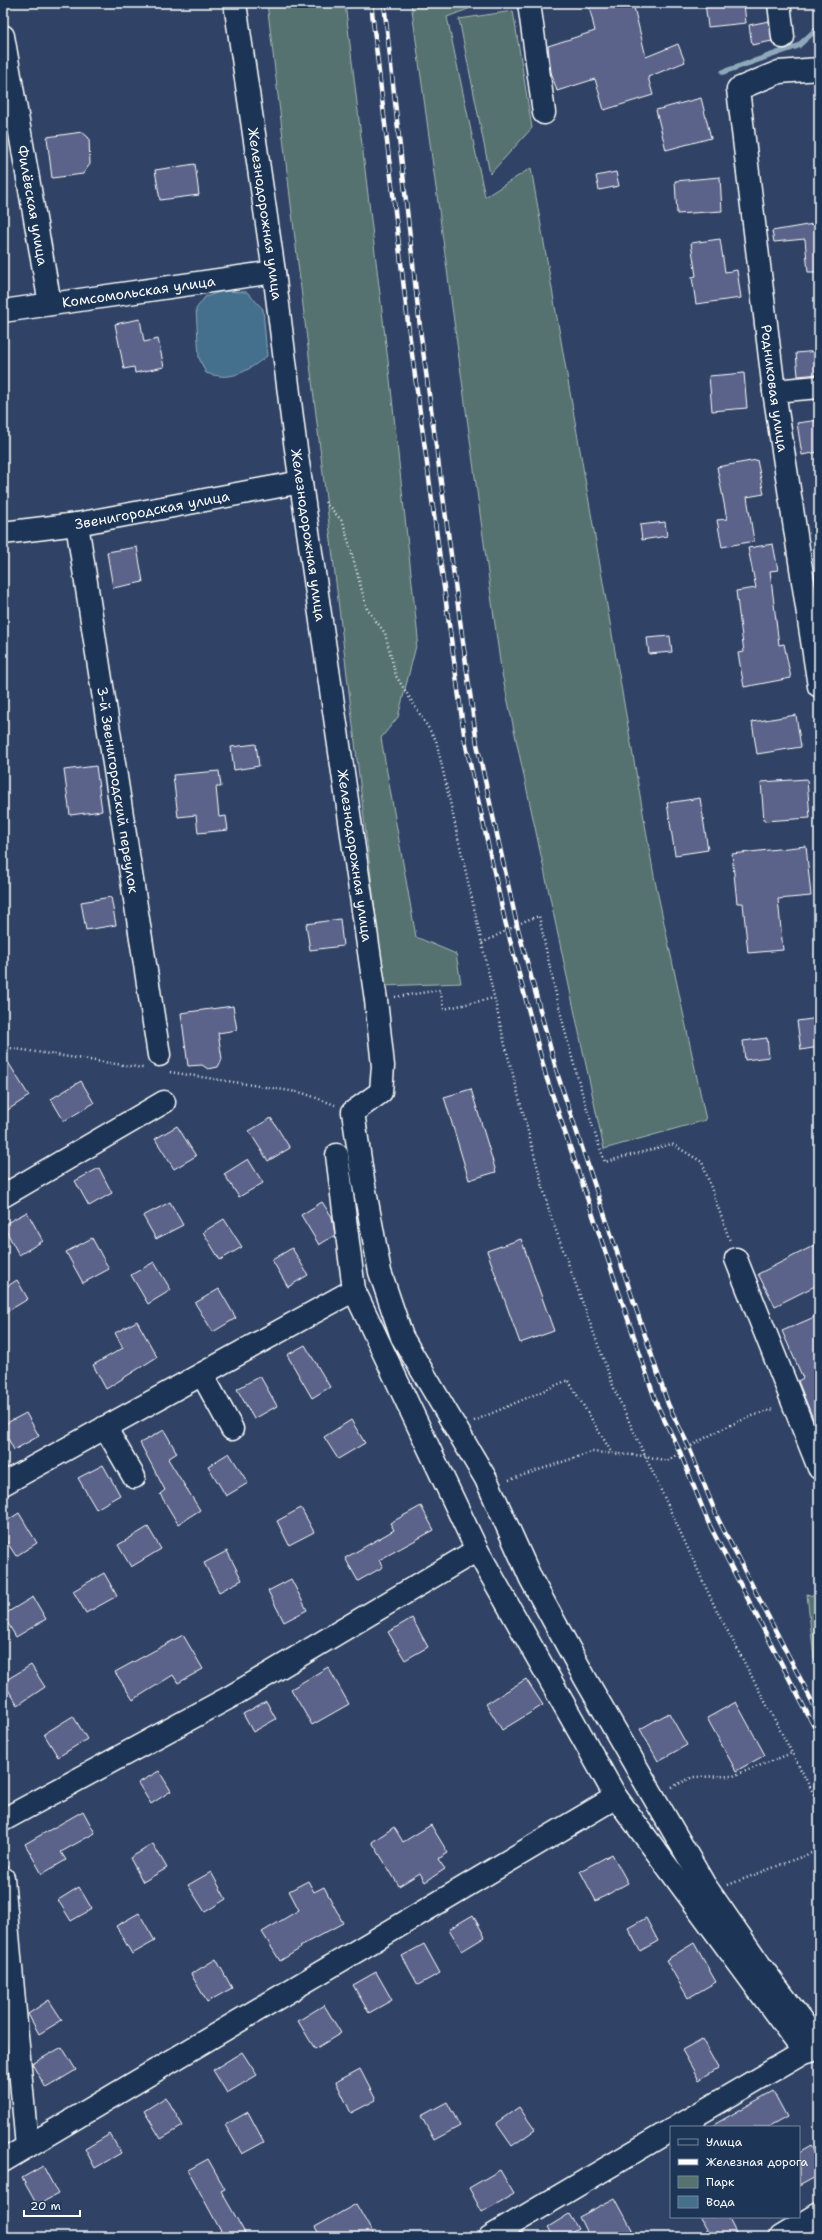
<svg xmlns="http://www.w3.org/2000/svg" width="822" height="2240" font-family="'Shantell Sans',sans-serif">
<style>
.green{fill:#55726f;stroke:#aab8b7}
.water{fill:#456f8d;stroke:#8fa9bb}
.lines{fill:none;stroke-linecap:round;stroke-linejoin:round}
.stream{stroke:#8fa9bb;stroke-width:5.5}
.building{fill:#5c648a;stroke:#fff}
.minor-casing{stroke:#fff;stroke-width:25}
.path{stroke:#fff;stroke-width:2.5;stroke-dasharray:1 3;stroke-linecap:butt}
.minor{stroke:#1d3557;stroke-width:22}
.rail-casing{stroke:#fff;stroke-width:4.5}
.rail{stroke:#1d3557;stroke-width:3;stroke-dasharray:9;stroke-linecap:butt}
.labels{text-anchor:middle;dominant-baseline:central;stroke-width:4;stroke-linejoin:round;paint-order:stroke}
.street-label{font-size:14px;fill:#fff;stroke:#1d3557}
</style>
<rect width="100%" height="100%" fill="#304366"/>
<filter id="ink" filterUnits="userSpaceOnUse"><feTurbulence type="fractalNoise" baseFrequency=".025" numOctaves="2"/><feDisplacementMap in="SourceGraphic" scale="8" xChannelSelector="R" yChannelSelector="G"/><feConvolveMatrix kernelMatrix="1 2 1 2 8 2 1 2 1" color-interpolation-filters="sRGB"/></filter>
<g filter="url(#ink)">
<g class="green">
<polygon points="267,3 345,3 388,361 418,638 398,717 381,738 416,937 456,954 461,983 384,986"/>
<polygon points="411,3 484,3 447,17 485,197 531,168 654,876 706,1120 604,1149 501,669"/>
<polygon points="513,11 532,128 490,174 459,19"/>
<polygon points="807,1594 819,1598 819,1669 814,1658"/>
</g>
<path class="water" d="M223,291l24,1 16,17 4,47c-20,15 -34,26 -61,17l-7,-15 -3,-49 9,-12z"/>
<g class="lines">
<polyline class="stream" points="723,72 798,46 819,27"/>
</g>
<g class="building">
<polygon points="601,3 633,3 646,57 678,44 685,62 648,77 653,95 604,110 595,79 557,91 551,72 548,46 595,31 589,6"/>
<polygon points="705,3 744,3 746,23 708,27"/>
<polygon points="769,21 772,41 752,45 749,25"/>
<polygon points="701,98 711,138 666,150 656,110"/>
<polygon points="82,132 89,138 90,164 83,174 52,178 47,137"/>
<polygon points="195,164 199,195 160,200 155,170"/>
<polygon points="616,172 619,186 599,190 596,176"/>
<polygon points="720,177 722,211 677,214 675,181"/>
<polygon points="819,223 819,272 808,272 805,239 774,242 772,231"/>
<polygon points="720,239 725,272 737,270 741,298 696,304 692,277 696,276 691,243"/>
<polygon points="140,319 144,342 158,339 164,367 135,373 134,367 124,369 115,324"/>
<polygon points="819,351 819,374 798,376 796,353"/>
<polygon points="744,373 747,408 712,411 709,376"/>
<polygon points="819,420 819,452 802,455 797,423"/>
<polygon points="757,460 764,494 747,497 754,541 722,547 717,520 727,519 717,467"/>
<polygon points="665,522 667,536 642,540 640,525"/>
<polygon points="773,544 778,570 770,571 779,645 784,644 791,678 744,687 738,653 744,652 736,591 756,588 748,548"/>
<polygon points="137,547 143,582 113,588 107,552"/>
<polygon points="670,636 672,652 649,654 647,638"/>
<polygon points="796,715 801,747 757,754 752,722"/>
<polygon points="256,744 259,766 234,770 231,747"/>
<polygon points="96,766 102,811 70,815 64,770"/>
<polygon points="219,771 221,787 216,787 219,817 226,816 228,830 198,833 196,815 178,817 173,775"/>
<polygon points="807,779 810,818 764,821 761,782"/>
<polygon points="700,798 708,850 675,855 667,803"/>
<polygon points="806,846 811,896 778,899 783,950 748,953 743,903 737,903 732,854"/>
<polygon points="111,897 116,925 86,930 81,902"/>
<polygon points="340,919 343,946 310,950 306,924"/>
<polygon points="233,1006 237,1030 218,1033 222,1059 218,1067 208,1069 202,1065 188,1066 181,1013"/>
<polygon points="819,1018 819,1047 801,1050 797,1021"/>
<polygon points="767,1038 769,1057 745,1060 743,1041"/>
<polygon points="3,1054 29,1096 3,1113"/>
<polygon points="81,1081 94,1103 64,1121 51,1099"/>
<polygon points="471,1089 496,1172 469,1180 444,1097"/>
<polygon points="271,1118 290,1148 268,1161 249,1131"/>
<polygon points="177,1126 196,1156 174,1169 155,1139"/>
<polygon points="248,1159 263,1183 239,1197 224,1174"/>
<polygon points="99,1168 112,1193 89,1206 75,1181"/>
<polygon points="170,1202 183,1225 156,1239 143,1216"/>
<polygon points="322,1202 332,1217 335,1235 319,1245 301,1215"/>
<polygon points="27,1212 43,1241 19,1255 3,1225"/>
<polygon points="224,1219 242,1247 220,1260 203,1232"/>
<polygon points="92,1238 109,1269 83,1283 66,1252"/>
<polygon points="521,1239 554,1331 520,1343 487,1251"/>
<polygon points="819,1243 819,1284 775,1306 758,1274"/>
<polygon points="292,1248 308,1275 288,1287 272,1260"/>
<polygon points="154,1262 171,1290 148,1304 131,1275"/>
<polygon points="17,1280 28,1299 3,1314 3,1289"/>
<polygon points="219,1289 236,1318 213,1332 195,1303"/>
<polygon points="819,1315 819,1434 798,1381 803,1378 782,1331"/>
<polygon points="137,1321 157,1357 106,1389 93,1365 123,1348 115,1333"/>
<polygon points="305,1345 330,1387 312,1398 287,1355"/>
<polygon points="260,1376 277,1406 254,1419 237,1389"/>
<polygon points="26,1413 39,1436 14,1450 3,1429 3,1425"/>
<polygon points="351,1420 365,1443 338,1459 324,1437"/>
<polygon points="164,1430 177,1453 168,1459 200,1510 178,1524 160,1494 165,1490 140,1443"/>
<polygon points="229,1453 248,1483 226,1496 208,1466"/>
<polygon points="103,1465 120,1495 96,1509 78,1478"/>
<polygon points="421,1506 434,1530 379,1560 383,1567 358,1581 345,1558 394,1530 390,1523"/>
<polygon points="301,1508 314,1532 289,1545 277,1521"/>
<polygon points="19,1513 37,1543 16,1556 3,1536 3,1523"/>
<polygon points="148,1527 161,1549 131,1567 118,1545"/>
<polygon points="227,1551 242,1580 219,1592 204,1563"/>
<polygon points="104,1573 117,1596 86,1613 73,1591"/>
<polygon points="291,1579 307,1610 284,1622 268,1591"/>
<polygon points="33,1597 46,1619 16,1637 3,1615"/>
<polygon points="412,1618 428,1647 405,1660 388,1632"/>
<polygon points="183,1635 203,1669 178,1683 173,1675 133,1700 115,1672"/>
<polygon points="31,1665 45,1687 18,1705 3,1682"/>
<polygon points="328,1667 349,1704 312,1725 291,1689"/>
<polygon points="526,1679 543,1705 502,1730 486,1704"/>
<polygon points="266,1701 276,1719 253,1732 243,1714"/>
<polygon points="736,1702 765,1755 736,1771 707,1718"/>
<polygon points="669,1713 687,1745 658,1761 640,1729"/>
<polygon points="73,1716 87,1739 58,1757 44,1734"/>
<polygon points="159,1771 171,1791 151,1804 138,1783"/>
<polygon points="83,1811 95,1833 61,1852 66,1860 42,1874 25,1844"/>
<polygon points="431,1825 448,1853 438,1859 445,1869 425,1882 420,1873 399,1886 372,1842 394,1827 403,1842"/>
<polygon points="153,1844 167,1868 143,1882 130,1858"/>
<polygon points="612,1854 628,1883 596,1901 580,1871"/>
<polygon points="211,1872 226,1899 205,1912 188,1885"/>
<polygon points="308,1881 314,1892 324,1887 343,1923 300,1946 301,1948 280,1961 262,1932 299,1910 289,1891"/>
<polygon points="79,1887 92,1909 71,1921 58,1900"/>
<polygon points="139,1913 155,1941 132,1954 116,1926"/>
<polygon points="473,1915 485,1937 462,1951 449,1929"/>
<polygon points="646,1918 658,1941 640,1951 628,1928"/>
<polygon points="694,1943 716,1982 688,1998 666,1960"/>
<polygon points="424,1944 440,1973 418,1985 402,1956"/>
<polygon points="216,1959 232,1988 207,2002 191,1974"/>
<polygon points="376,1972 392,2000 369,2013 353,1985"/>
<polygon points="49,2000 62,2020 39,2034 28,2014"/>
<polygon points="324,2005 341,2033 315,2049 298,2021"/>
<polygon points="702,2039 718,2068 699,2080 682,2050"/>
<polygon points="62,2047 76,2070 46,2088 32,2064"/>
<polygon points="242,2052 257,2075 227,2093 213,2070"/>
<polygon points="360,2069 376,2100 351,2113 336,2082"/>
<polygon points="773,2091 787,2117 769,2127 710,2127"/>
<polygon points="166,2097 183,2126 161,2139 144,2111"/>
<polygon points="447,2102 460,2126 434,2140 421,2116"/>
<polygon points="519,2107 535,2130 512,2146 496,2123"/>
<polygon points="248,2112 264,2142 242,2154 225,2125"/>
<polygon points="110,2134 121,2153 95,2168 85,2149"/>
<polygon points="811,2146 819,2160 819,2175 799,2186 799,2153"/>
<polygon points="208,2159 225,2189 221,2191 245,2233 237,2237 224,2237 188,2170"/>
<polygon points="43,2166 58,2194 37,2205 22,2178"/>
<polygon points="500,2170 514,2194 482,2212 469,2188"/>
<polygon points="615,2198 636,2237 589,2237 579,2217"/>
<polygon points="356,2204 375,2237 321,2237 315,2227"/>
<polygon points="569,2214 578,2229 564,2237 554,2237 548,2227"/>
<polygon points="700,2217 728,2217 736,2233 728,2237 711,2237"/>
</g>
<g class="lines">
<g class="minor-casing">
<g id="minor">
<path id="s1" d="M235,3l39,269 21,170 81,558 7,66 -2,26 -28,20 10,68 17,92 22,65 84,142 45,100 54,99 119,206 56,81 59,79"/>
<polyline points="529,3 544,113"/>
<polyline points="779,3 783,37"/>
<path id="s2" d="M3,36l47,268"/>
<path id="s3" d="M819,69l-40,3 -41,17 36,302 45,295"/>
<path id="s4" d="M3,311l271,-39"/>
<polyline points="774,391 819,387"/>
<path id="s5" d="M77,524l82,531"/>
<path id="s6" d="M3,533l74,-9 224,-42"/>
<polyline points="337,1155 354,1290 477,1550 616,1797 804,2052"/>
<polyline points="3,1196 164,1102"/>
<polyline points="736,1259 819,1468"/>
<polyline points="202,1374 232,1429"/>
<polyline points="105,1427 134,1477"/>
<polyline points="3,1484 354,1290"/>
<polyline points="3,1820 230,1697 477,1550"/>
<polyline points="3,1878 27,2147"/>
<polyline points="676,2127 804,2052 818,2048"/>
<polyline points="3,2161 616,1797"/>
<polyline points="490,2237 671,2130"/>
<polyline points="781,2237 819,2214"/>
</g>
</g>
<g class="path">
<polyline points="325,502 343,522 367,609 385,633 396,676 436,740 504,1041 550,1214 615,1391 714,1605 819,1804"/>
<path d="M482,943l45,-23 12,-4c17,83 37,167 66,246l67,-18 30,18 28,79"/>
<polyline points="395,997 440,990 444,1009 494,998"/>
<polyline points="3,1047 143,1068"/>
<polyline points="170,1072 303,1093 335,1105"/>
<polyline points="474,1421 568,1380 612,1453"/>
<path d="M509,1480l83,-28 54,4 21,5c34,-22 68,-41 107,-52"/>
<polyline points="672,1787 693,1777 733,1776 792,1753"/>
<polyline points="728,1885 819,1850"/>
</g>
<use href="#minor" class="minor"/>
<g class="rail-casing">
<g id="rail">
<polyline points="371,3 409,332 465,741 505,921 546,1076 657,1405 680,1452 709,1524 819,1736"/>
<polyline points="384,3 421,336 477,744 517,925 558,1076 668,1404 689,1447 718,1519 819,1715"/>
</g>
</g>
<use href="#rail" class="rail"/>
</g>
</g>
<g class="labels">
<g class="street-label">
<text stroke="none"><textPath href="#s2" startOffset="172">Филёвская улица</textPath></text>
<text stroke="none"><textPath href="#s1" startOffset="213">Железнодорожная улица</textPath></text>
<text stroke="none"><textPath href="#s4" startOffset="137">Комсомольская улица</textPath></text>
<text stroke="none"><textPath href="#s3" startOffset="386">Родниковая улица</textPath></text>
<text stroke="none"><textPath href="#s6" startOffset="151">Звенигородская улица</textPath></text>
<text stroke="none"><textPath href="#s1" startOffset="537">Железнодорожная улица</textPath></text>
<text stroke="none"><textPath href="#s5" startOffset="269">3-й Звенигородский переулок</textPath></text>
<text stroke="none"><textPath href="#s1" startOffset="861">Железнодорожная улица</textPath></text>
</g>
</g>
<rect width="822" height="2240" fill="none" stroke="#1d3557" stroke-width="16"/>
<rect x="8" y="8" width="806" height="2224" fill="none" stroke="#fff" stroke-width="1.5" filter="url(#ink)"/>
<rect x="670" y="2126" width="130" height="92" fill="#1d3557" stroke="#77869a"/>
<rect x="678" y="2139" width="20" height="6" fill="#1d3557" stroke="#77869a"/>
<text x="706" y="2146" font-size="12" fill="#ffffff">Улица</text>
<rect x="678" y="2159" width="20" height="6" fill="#ffffff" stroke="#77869a"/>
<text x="706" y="2166" font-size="12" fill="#ffffff">Железная дорога</text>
<rect x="678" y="2176" width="20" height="12" fill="#55726f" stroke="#77869a"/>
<text x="706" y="2186" font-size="12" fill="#ffffff">Парк</text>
<rect x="678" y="2196" width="20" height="12" fill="#456f8d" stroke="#77869a"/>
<text x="706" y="2206" font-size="12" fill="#ffffff">Вода</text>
<path d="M24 2210v6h56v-6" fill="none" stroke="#ffffff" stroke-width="2"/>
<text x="30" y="2210" font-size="12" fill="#ffffff" stroke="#1d3557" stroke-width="3" paint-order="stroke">20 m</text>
</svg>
